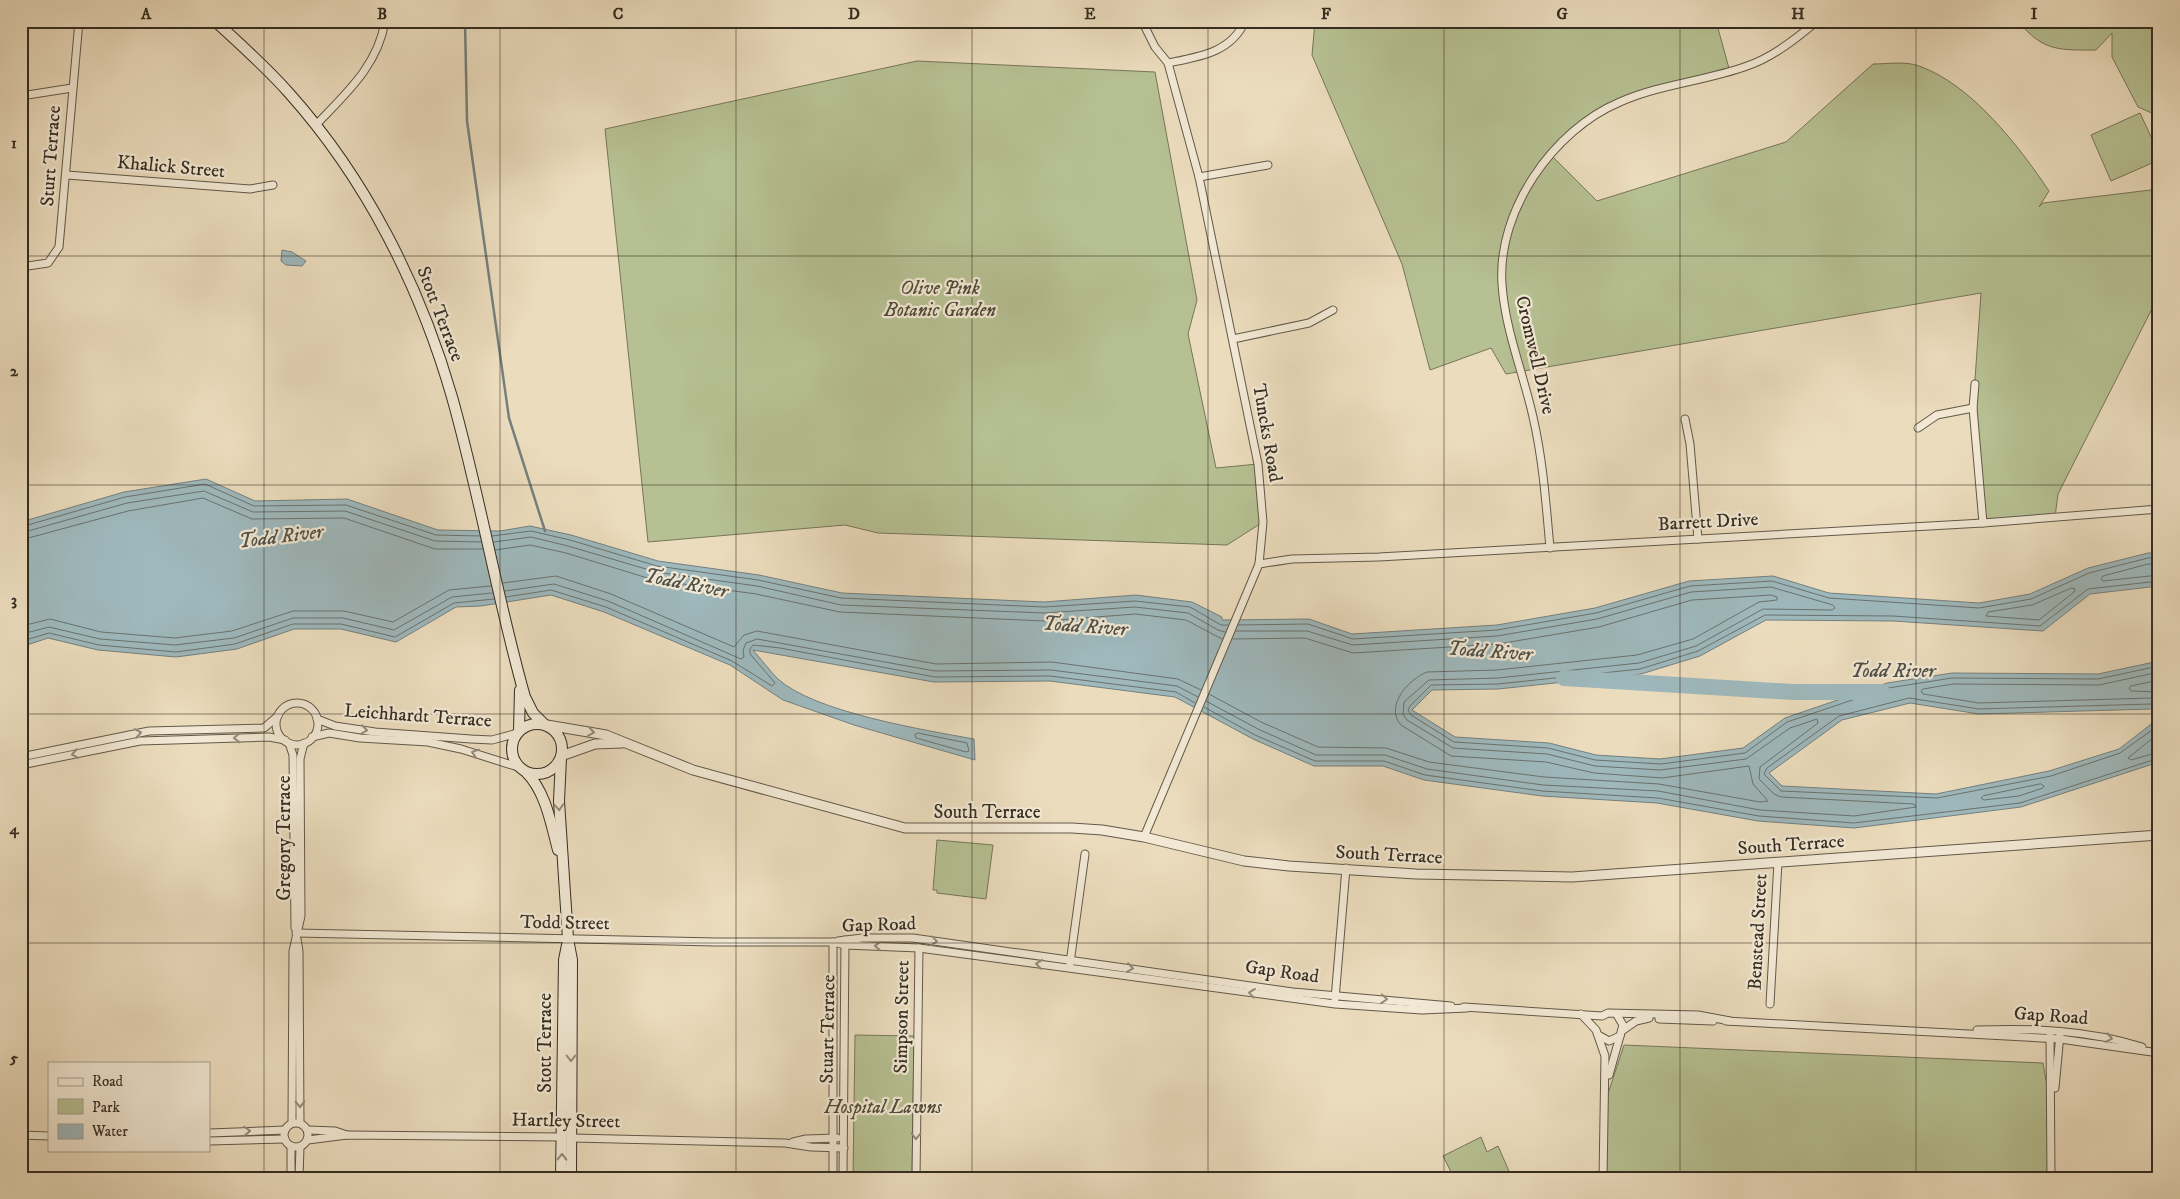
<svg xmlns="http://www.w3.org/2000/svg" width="2180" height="1199" font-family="'IM FELL DW Pica',serif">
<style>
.green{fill:#b6c092;stroke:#76765a}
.water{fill:#9eb8bc;stroke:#74807e}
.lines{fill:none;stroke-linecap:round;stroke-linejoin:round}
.shore{stroke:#6a726f;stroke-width:1}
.stream{stroke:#74807e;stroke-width:2.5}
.river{stroke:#9eb8bc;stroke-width:16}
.minor-casing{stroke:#625949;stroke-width:9}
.tertiary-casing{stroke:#625949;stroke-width:11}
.secondary-casing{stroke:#352d22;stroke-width:12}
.minor{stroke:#f2e8d4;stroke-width:7}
.tertiary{stroke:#f2e8d4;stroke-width:9}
.secondary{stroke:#f2e8d4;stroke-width:10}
.oneway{stroke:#948a7b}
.grid{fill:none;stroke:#352d22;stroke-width:1;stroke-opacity:0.55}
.labels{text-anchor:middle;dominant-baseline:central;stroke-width:4.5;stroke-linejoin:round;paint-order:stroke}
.street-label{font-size:19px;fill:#352d22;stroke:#f2e8d4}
.park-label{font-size:19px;font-style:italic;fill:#4f4a38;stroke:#f2e8d4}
.water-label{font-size:20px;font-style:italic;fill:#4f5048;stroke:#f2e8d4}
.neatline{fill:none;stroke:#352d22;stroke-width:2}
.grid-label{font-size:16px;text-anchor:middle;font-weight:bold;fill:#352d22}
</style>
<rect width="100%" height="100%" fill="#ebdcbd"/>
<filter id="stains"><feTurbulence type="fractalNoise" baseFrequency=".004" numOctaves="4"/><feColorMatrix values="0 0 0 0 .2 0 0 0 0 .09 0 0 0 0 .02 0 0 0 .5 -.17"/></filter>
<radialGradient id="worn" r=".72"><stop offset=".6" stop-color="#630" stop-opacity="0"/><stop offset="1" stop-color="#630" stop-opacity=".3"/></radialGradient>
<g class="green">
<path d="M1315,21h401l14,51 -73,18 -52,20 -55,44 47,47 189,-59 87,-78c14,0 33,-3 46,2 52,18 100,80 130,125l-10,16 4,-4 116,-14v106l-101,199 -3,23 -72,6 -10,-115 8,-115 -475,81 -15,-26 -61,22 -28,-106 -90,-209z"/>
<path d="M2018,21h141v108l-5,-15 -16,-7 -26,-50v-24l-16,17c-36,0 -53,2 -78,-29z"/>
<polygon points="917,61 1155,72 1197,300 1188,334 1216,468 1258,464 1263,522 1227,545 878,533 845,525 648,542 605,129"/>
<polygon points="2140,113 2159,154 2159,160 2111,181 2091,135"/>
<polygon points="937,840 993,845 986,899 937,893 937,890 933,890"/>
<polygon points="855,1035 914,1036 912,1178 853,1178"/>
<polygon points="1624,1045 2043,1063 2052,1115 2051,1178 1603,1178 1604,1106"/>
<polygon points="1481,1137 1487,1152 1498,1146 1512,1178 1507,1178 1504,1172 1491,1178 1454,1178 1443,1156"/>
</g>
<g class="water">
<polygon points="282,250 292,252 306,261 302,266 286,265 281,261"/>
<path d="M206,479l49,22 92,-2 91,31 62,1 30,-5 41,9 87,26 101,14 83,18 202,9 92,-7 56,7 30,15v3l87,-1 43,15 145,-9 98,-17 94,-27 84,-5 56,17 150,10 51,-9 58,-26 60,-15h11v33l-69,8 -47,37 -150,-10 -127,-1 -66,36 -59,18 -143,15 -66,1 -20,20 43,27 94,6 47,12 64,4 83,-11 42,-30 102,-35 65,-10 146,1 61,-13v55l-8,-7 -172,5 -69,-11 -68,17 -73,53 13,13 154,8 113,-23 70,-22 40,-31v44l-138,45 -167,21 -96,-7 -101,-18 -115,-7 -118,-16 -41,-14h-69l-61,-27 -78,-42 -125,-16 -116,1 -181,-32c8,9 16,20 25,29 36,33 146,51 196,60l1,21 -121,-35 -71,-25 -53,-35 -126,-53 -53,-17 -70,11 -25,1 -60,35 -55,-13h-47l-57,20 -61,8 -78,-7 -50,-12 -21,7 -6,-5v-118l103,-30z"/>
</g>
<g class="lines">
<g class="shore">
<polyline points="21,527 125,497 205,484 254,506 346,505 436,535 480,536"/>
<polyline points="21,533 127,503 204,491 253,512 345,511 435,541 481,542"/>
<polyline points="492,536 531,531 570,540 657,566 758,580 841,598 1044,607 1135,601 1190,607 1221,625 1228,625"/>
<polyline points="21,540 128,511 203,498 252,519 344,518 435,549 483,549"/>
<polyline points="494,542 531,537 568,546 656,572 757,586 841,605 1044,613 1135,607 1188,613 1218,630 1225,632"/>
<polyline points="495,550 530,545 566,553 654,580 756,594 840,612 1045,621 1135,614 1186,620 1222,639"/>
<polyline points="2159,565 2148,564 2103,576 2101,579 2103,581 2159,575"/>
<polyline points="2159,581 2088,589 2040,626 1893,616 1765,615 1698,651 1640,669 1498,684 1431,685 1410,706 1408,710 1411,715 1454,742 1548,748 1595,760 1661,764 1745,753 1787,722 1888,688 1952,678 2098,679 2159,666"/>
<polyline points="503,583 556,576 611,594 734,647 744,635 757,631 936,664 1052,662 1178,679 1201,690"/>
<polygon points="2072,588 2075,589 2074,592 2039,620 1986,616 1988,612 2032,605"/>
<polyline points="505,591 554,584 608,601 741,659 744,657 743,650 746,643 757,639 935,671 1051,670 1177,686 1198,697"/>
<polyline points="506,597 551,590 606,607 732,661 772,686 775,683 750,654 750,649 753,645 780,648 935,677 1050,676 1176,692 1195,703"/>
<polyline points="21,623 30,624 50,619 101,632 175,638 232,631 293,611 344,611 393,622 449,590 491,586"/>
<polyline points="1238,625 1308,624 1353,639 1497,630 1596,613 1690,586 1772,581 1829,598 1979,608 2031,599 2089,573 2148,558 2159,558"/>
<polyline points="21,630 30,632 49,627 100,639 175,645 234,638 293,618 343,618 394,630 452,597 492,593"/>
<polyline points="21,637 29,639 49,633 99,645 176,652 235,644 293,624 341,624 395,637 454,603 494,599"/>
<polyline points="2159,672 2099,685 1953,684 1923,689 1921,691 1923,694 1979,703 2151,698 2159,701"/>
<polyline points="2159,680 2131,686 2129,688 2131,691 2159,692"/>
<path d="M1209,694l52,28 57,25 68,1 43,14 115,15 115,7 101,18 8,-1 -15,-17 -4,-18 -87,12 -68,-5 -48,-11 -95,-6 -50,-31c-17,-19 8,-46 26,-53l70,-2 140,-15 56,-16 66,-37 18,-2v-3l-6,-2 -79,5 -93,27 -101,17 -145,9 -48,-15 -72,1"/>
<polyline points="1206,701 1258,729 1316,755 1385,755 1427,769 1543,785 1658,791 1760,810 1854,816 1916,807 1914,804 1781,797 1774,794 1759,779 1760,767 1818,723 1817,719 1790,728 1746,759 1660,770 1595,766 1547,754 1453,748 1407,720 1403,714 1404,702 1429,680 1498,678 1639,663 1696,646 1763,609 1832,610 1835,608 1833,605 1771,587 1691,592 1597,619 1497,636 1353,645 1307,631 1236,631"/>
<polyline points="1204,707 1255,735 1315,761 1384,761 1425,775 1542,791 1658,798 1759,816 1854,823 2020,803 2159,758"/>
<polyline points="2159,709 2151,704 1979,709 1909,698 1839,716 1767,768 1764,774 1781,791 1937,798 2051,776 2120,753 2159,725"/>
<polygon points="918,733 967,743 969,751 966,752 916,738 915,735"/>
<polyline points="2159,733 2128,758 2131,760 2159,752"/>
<polygon points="2041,784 2044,786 2043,788 2019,796 1984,800 1981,798 1983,796"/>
</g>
<polyline class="stream" points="465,21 467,121 509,418 545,531"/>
<polyline class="river" points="1564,678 1793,692 1882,692"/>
<g class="minor-casing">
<g id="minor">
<path d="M1168,63c30,-6 63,-10 77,-42"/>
<polyline points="21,96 72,88"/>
<path d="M316,125c29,-31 62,-59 69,-104"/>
<polyline points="67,175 250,189 273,185"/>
<polyline points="1199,177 1268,165"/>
<polyline points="21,267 48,263 59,247 79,21"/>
<polyline points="1233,339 1309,323 1333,310"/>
<polyline points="1975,384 1973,408 1983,523"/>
<polyline points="1685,419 1690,444 1698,539"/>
<polyline points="1918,428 1937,415 1973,408"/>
<path d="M1550,548c-4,-44 -7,-88 -17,-131 -10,-45 -28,-87 -31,-133 -5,-73 51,-154 118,-182 41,-18 86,-21 127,-36 26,-9 50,-28 70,-45"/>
<polyline points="1259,564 1292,559 1379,557 1983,523 2159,509"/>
<circle cx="297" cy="724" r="21"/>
<polyline points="317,719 335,726 375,732 471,739 492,740 518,733"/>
<polyline points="312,737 329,733 360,738 428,742 461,749 521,768"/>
<polyline points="289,743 293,755 295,928"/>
<polyline points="21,757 149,731 264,728 278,716"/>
<polyline points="21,765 140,741 269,737 285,740"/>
<polyline points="1144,837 1259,564 1263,522 1258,464 1199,177 1168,63 1155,47 1145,27"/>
<polyline points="296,933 716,942 833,942 845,945 919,948 1335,1004 1422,1010 1467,1008"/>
<polyline points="297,939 299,951 300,1123"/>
<polyline points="838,941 862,938 913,938 1293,992 1451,1006"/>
<polyline points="833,942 833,1178"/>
<polyline points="1070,963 1085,854"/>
<polyline points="1335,999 1346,868"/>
<polyline points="1770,1004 1778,862"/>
<polyline points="1464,1007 1602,1016 1608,1013 1698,1015 1730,1021"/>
<polyline points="1581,1014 1596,1030 1605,1056 1603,1178"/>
<polyline points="1659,1019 1713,1021"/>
<polyline points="1726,1021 2060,1039 2159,1053"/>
<polyline points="1623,1030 1636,1021 1649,1018"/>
<path d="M1977,1030c55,-2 112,0 165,17"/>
<polyline points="1600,1036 1609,1041 1620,1036 1623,1025 1617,1015"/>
<polyline points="2050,1036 2051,1178"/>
<polyline points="1609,1075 1620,1036"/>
<polyline points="2055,1088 2060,1034"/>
<circle cx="296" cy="1135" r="12"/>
<polyline points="292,1123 293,951 301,916 300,759 304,743"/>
<polyline points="308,1130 335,1131 347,1135"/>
<polyline points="209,1133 285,1130"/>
<polyline points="21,1135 49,1136"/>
<polyline points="572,1138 785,1143 811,1147 844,1148"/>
<polyline points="308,1140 347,1135 562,1137"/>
<polyline points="209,1141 285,1139"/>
<polyline points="793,1142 806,1139 837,1138"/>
<polyline points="291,1178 291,1146"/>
<polyline points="299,1178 300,1147"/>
<polyline points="843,1178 845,940"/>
<polyline points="916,1178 919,948"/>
</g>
</g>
<g class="tertiary-casing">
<g id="tertiary">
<polyline points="547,725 606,735 693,770 905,828 1072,828 1102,830 1144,837 1244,861 1289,866 1416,874 1572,877 2159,835"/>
<polyline points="561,756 595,744 622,743"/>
</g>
</g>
<g class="secondary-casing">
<g id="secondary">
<path d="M215,21c25,23 51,46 74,72 77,86 131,193 163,304 28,99 45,201 73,300l8,16 11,11"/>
<circle cx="537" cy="749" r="25"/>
<polyline points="519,731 520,690"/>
<polyline points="561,758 559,801 568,939 572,960 571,1178"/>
<path d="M526,772c20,20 25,52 32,78"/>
<polyline points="561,1178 564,960 567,945"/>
</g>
</g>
<use href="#minor" class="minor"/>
<use href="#tertiary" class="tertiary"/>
<use href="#secondary" class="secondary"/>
</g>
<defs><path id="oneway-chevron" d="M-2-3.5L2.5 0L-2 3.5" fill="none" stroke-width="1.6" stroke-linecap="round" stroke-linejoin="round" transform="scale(1.25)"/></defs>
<g class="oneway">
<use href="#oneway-chevron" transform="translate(364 730) rotate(8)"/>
<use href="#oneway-chevron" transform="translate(591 732) rotate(9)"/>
<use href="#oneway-chevron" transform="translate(138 733) rotate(-10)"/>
<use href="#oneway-chevron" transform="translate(237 738) rotate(179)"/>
<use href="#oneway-chevron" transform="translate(475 753) rotate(-162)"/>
<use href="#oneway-chevron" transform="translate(75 754) rotate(169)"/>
<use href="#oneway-chevron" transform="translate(559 807) rotate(86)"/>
<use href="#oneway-chevron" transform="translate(934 941) rotate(7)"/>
<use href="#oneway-chevron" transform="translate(878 946) rotate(-178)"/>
<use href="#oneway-chevron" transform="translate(1039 964) rotate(-172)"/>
<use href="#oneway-chevron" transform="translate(1130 968) rotate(8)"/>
<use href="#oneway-chevron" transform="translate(1252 993) rotate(-173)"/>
<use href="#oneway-chevron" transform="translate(1384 999) rotate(5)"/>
<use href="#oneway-chevron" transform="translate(2109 1038) rotate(11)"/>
<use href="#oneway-chevron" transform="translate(571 1058) rotate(90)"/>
<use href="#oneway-chevron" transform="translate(300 1104) rotate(89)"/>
<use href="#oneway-chevron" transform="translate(247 1131) rotate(-2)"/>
<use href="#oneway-chevron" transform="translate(916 1136) rotate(91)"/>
<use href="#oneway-chevron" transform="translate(562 1157) rotate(-89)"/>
</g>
<path class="grid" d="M264,21v1157M500,21v1157M736,21v1157M972,21v1157M1208,21v1157M1444,21v1157M1680,21v1157M1916,21v1157M21,256h2138M21,485h2138M21,714h2138M21,943h2138"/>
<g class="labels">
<g class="street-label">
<text transform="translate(51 156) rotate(-86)">Sturt Terrace</text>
<text transform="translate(171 167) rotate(5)">Khalick Street</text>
<text transform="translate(440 314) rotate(69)">Stott Terrace</text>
<text transform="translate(1535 355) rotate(77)">Cromwell Drive</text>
<text transform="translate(1267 433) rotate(80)">Tuncks Road</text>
<text transform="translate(1708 522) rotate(-3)">Barrett Drive</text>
<text transform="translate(418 716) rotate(4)">Leichhardt Terrace</text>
<text x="987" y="812">South Terrace</text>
<text transform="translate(284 838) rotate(-90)">Gregory Terrace</text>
<text transform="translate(1791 845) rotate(-4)">South Terrace</text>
<text transform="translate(1389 855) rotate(3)">South Terrace</text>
<text transform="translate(565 923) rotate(1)">Todd Street</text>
<text transform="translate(879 925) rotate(-2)">Gap Road</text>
<text transform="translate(1758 932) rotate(-87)">Benstead Street</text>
<text transform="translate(1282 972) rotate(8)">Gap Road</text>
<text transform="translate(2051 1016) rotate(4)">Gap Road</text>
<text transform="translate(902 1017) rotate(-89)">Simpson Street</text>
<text transform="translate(828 1029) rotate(-89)">Stuart Terrace</text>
<text transform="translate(545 1043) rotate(-90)">Stott Terrace</text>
<text transform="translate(566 1121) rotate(1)">Hartley Street</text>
</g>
<g class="park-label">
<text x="940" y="288">Olive Pink<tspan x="940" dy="22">Botanic Garden</tspan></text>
<text x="883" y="1107">Hospital Lawns</text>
</g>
<g class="water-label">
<text transform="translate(281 537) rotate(-7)">Todd River</text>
<text transform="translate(686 584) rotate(11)">Todd River</text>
<text transform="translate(1085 627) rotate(4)">Todd River</text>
<text transform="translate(1490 652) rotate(4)">Todd River</text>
<text x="1893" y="671">Todd River</text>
</g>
</g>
<rect width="2180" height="1199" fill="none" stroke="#ebdcbd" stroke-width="55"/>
<rect x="48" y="1062" width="162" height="90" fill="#f2e8d4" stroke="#a69d8d"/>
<rect x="58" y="1078" width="25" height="8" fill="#f2e8d4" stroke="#a69d8d"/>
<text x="92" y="1086" font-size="15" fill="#352d22">Road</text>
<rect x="58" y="1099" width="25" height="15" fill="#b6c092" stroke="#a69d8d"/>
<text x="92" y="1112" font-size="15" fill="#352d22">Park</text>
<rect x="58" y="1124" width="25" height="15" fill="#9eb8bc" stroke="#a69d8d"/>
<text x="92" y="1136" font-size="15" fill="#352d22">Water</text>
<rect x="28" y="28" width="2124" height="1144" class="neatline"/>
<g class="grid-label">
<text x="146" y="19">A</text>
<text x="382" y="19">B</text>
<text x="618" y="19">C</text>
<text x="854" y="19">D</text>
<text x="1090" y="19">E</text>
<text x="1326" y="19">F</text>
<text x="1562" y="19">G</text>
<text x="1798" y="19">H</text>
<text x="2034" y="19">I</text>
<text x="14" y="148">1</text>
<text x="14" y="376">2</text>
<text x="14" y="605">3</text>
<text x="14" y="834">4</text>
<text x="14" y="1063">5</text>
</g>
<rect width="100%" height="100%" filter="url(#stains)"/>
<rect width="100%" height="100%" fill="url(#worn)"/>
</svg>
